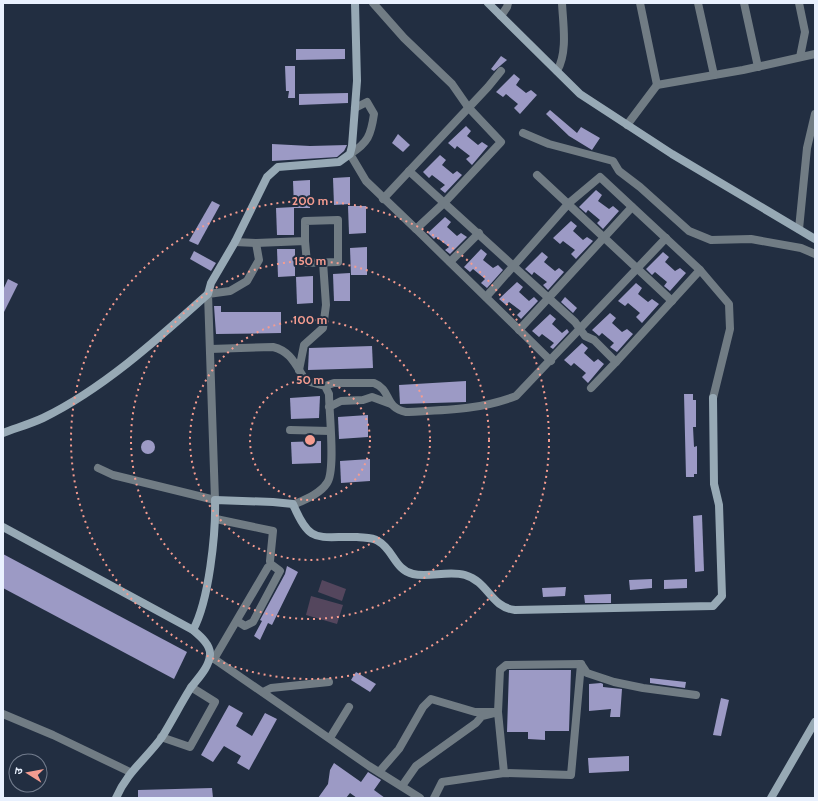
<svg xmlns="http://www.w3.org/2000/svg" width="818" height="801" font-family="Cabin,'Noto Sans Devanagari',sans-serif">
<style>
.green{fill:#54465d}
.building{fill:#9c9ac5}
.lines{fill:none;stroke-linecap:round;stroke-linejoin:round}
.street{stroke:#717c84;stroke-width:8}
.secondary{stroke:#97a9b5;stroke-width:8}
.ring{fill:none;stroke:#f59c90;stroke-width:2;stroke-dasharray:2 4}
.centre{fill:#f59c90;stroke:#222e41;stroke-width:2}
.ring-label{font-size:12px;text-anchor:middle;font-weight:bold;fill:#f59c90;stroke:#222e41;stroke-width:4;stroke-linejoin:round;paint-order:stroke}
</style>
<rect width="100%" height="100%" fill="#222e41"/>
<g class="green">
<polygon points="322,580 346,589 342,601 318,592"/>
<polygon points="311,596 343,605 337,624 306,615"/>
</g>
<g class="building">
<polygon points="296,49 345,49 345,59 296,60"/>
<polygon points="501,56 507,60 494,71 491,69"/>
<polygon points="285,66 295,66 295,98 288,98 289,91 286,91"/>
<polygon points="514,74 520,79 516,85 526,93 531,90 537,95 520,114 514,108 518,104 506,94 503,97 496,92"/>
<polygon points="348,93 348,103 299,105 299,94"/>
<polygon points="550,110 577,133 581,127 600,138 592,150 569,136 546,114"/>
<polygon points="466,126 471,131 467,136 478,145 482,142 488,146 472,165 466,159 470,156 457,146 455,149 448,143"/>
<polygon points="398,134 410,145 403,152 392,143"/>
<polygon points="272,144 310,146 347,145 344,151 337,157 272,161"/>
<polygon points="440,155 446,160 442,165 453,174 457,171 462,175 445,193 440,189 445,185 432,175 429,178 423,172"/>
<polygon points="350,177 350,204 334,205 333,178"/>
<polygon points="310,180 310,208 294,208 293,181"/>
<polygon points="596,190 602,195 598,201 609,209 613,206 619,211 603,229 597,223 600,220 588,210 586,213 579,207"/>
<polygon points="212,201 220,205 198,245 189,241"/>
<polygon points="348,206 366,206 366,233 349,234"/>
<polygon points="294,207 294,235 277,235 276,208"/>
<polygon points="445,217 451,222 447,227 457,236 461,233 467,237 450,254 445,250 449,247 436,237 434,239 428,233"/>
<polygon points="571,221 577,226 573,231 583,240 587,237 593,241 576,259 571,254 575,250 563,241 560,244 553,238"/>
<polygon points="367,247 367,275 351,275 350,248"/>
<polygon points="277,249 295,249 295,276 278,277"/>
<polygon points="481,249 487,254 483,260 493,268 498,265 503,270 487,288 481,283 485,279 473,269 470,272 464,267"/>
<polygon points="194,251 216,263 211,271 190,259"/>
<polygon points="542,252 548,257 544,262 555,271 559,268 564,272 548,290 543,285 547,282 534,272 532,275 525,269"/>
<polygon points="663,252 669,257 665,262 675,271 680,268 686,273 670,291 664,286 667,282 655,272 652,275 646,269"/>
<polygon points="350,273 350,301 334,301 333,274"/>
<polygon points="313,276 313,303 297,304 296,277"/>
<polygon points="8,279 18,284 3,314 3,290"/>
<polygon points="517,282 523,287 519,292 529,301 534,297 538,301 521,319 517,315 521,311 509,302 506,305 499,299"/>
<polygon points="636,283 642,288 638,294 648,302 652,299 659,304 642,323 636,317 640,313 628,303 625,306 618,301"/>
<polygon points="565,297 577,308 573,313 561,302"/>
<polygon points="214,306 221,306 221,312 281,312 281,333 216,334"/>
<polygon points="610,313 616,318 612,323 622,332 627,329 633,334 617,352 610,347 614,343 602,333 599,336 592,330"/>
<polygon points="550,314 556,319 552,324 562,333 567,329 569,332 553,349 550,347 554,343 542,334 539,337 532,331"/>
<polygon points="582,343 588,348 584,353 594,362 598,359 604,364 588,383 582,377 586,373 574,363 571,366 564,360"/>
<polygon points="372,346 373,368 308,370 309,348"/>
<polygon points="466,381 466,402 400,404 399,385"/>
<polygon points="684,394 693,394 693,400 696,400 696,427 693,427 694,447 697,446 697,474 694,474 694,477 686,477"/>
<polygon points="320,396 319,418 291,419 290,398"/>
<polygon points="368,415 368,437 339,439 338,417"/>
<circle cx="148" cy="447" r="7"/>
<polygon points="321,441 321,463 292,464 291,442"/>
<polygon points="370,459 370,481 341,483 340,461"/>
<polygon points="702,515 704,571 695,572 693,516"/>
<polygon points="3,554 187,652 174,679 3,588"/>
<polygon points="287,566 298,572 272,625 268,623 260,640 254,636 262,621 260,620 285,574"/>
<polygon points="652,579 652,588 630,590 629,580"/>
<polygon points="687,579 687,588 664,589 664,580"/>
<polygon points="566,587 565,596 543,597 542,588"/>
<polygon points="611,594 611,603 585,603 584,595"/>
<polygon points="509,670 571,670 569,731 545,731 545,740 528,739 528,732 507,732"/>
<polygon points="356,672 376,684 370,692 351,680"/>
<polygon points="650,678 686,682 685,688 650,683"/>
<polygon points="601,683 603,684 603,687 622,689 620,717 610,717 611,709 589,711 589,684"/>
<polygon points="721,698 729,700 721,736 713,735"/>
<polygon points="229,705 243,713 236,726 252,736 265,713 277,719 249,770 237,763 241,756 224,746 213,762 201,755"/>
<polygon points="629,756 629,771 589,773 588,758"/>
<polygon points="334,763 361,782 368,772 381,780 374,790 385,798 357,798 350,793 346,798 318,798 328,784 330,770"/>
<polygon points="212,788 213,798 138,798 138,790"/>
</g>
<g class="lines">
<g class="street">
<polyline points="640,3 657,85 743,70 815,54"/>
<polyline points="698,3 714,75"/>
<polyline points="744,3 758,67"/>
<polyline points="799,3 805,32 800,57"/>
<polyline points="501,16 507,7 508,3"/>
<path d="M557,71c11,-19 6,-47 5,-68"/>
<path d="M355,108l12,-6 7,12c-3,21 -6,29 -24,40l16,27 50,48 29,-27 56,-60 -33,-35 -16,-23 -48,-46 -31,-35"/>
<polyline points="627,125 657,85"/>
<polyline points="523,133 549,144 613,161 619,171 640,187 689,231 711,240 751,239 801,248 815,254"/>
<polyline points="409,171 575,322 585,336 594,340 616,362 591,388"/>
<polyline points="537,175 672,301"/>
<polyline points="383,199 488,87 501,71"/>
<polyline points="416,229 551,361"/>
<polyline points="799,229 807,148 815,114"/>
<polyline points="235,242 256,243 305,241 307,263 338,262 338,220 305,221 305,241"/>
<polyline points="450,262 479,233"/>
<polyline points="486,297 569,203 600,177 700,270"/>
<polyline points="519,330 632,207"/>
<path d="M210,349l63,-2c18,4 23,19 33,34l19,5 4,8c0,18 7,77 -2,89 -7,11 -23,17 -34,22"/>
<polyline points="616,362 700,270 729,304 730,329 713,398"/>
<polyline points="299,370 304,345 323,328 326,305 323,262"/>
<path d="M325,386l9,-3h40c18,7 10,25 32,29 40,-2 73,-2 110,-16l150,-158"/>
<polyline points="329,407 341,401 363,400 372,397 391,404"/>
<polyline points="290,430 330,431"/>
<polyline points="98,468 113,475 215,500 208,294 230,291 247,281 259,260 256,243"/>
<polyline points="216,519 273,531 270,561"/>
<polyline points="210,656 369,766 420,798"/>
<polyline points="214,659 268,567 272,565 280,571 253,622 245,626 237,621"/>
<polyline points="263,692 271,688 329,682"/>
<polyline points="3,714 53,735 130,772"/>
<polyline points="161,737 190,747 215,702 191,687"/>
<polyline points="330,738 349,707"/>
<polyline points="379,772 399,749 423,707 431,699 475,712 498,712 500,670 506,665 581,664 587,673 614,682 643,688 696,695"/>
<polyline points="402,786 416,766 476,723 482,716 498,712 504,773"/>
<polyline points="434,798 442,782 504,773 571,775 581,664"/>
</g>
<g class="secondary">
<polyline points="488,3 580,94 672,154 815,239"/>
<path d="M3,433c13,-5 27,-9 40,-15 60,-29 116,-80 165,-124l3,-11 24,-41 32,-65 11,-10 61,-5 11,-8 2,-8 5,-65 -2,-78"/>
<path d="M3,527l190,103c7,6 18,15 17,25 -1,13 -13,24 -20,34 -10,16 -18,32 -28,48 -16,22 -35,35 -46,61"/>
<path d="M193,630c16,-29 23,-97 22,-130l58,2 20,2c17,41 24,32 64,33 7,1 15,0 21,4 15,8 17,29 35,33 16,4 35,-4 52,1 24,7 25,32 50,35l198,-4 9,-10 -3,-91 -5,-21 -1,-86"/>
<polyline points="771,798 815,722"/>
</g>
</g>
<g class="ring">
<circle cx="310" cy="440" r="60"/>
<circle cx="310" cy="440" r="120"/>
<circle cx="310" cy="440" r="179"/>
<circle cx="310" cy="440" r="239"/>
</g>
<circle cx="310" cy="440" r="6" class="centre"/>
<g class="ring-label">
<text x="310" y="205">200 m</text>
<text x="310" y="265">150 m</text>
<text x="310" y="324">100 m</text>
<text x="310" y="384">50 m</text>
</g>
<rect width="818" height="801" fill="none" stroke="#e9f1fe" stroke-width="8"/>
<g transform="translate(28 773) rotate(281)"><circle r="19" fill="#222e41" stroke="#727c8d"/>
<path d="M0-3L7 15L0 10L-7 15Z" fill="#f59c90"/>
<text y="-6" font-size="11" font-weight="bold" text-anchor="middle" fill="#e9f1fe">उ</text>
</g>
</svg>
